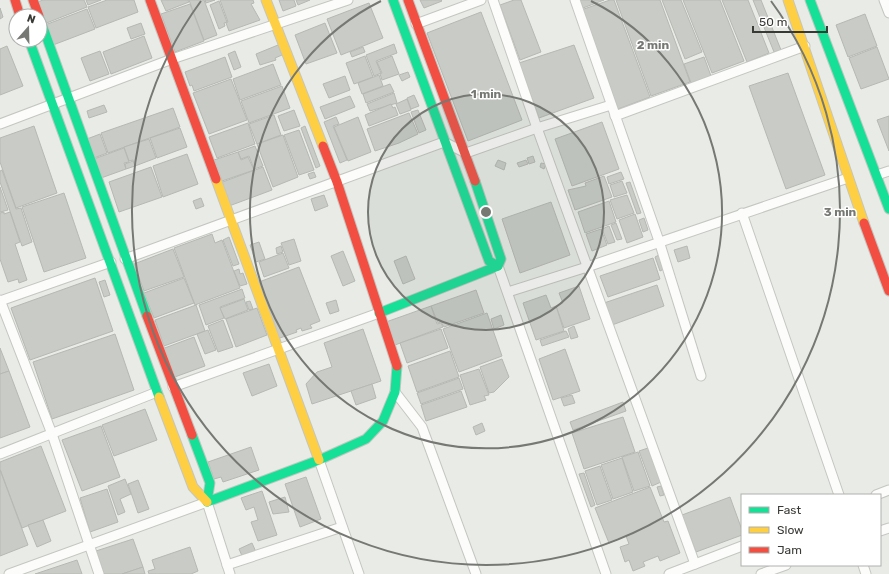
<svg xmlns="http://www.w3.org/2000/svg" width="889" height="574" font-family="Rubik,sans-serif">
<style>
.building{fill:#c9ccc6;stroke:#b6b8b3}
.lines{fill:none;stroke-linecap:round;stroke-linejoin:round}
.street-casing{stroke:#c4c6c1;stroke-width:11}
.fast-casing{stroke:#c4c6c1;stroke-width:11}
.slow-casing{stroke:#c4c6c1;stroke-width:11}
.jam-casing{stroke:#c4c6c1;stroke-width:11}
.street{stroke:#fcfcfb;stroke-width:9}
.fast{stroke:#16e098;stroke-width:9}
.slow{stroke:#ffcf43;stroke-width:9}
.jam{stroke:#f24e42;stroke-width:9}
.ring{fill:none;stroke:#767873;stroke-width:2}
.centre{fill:#767873;stroke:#fff;stroke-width:2}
.ring-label{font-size:12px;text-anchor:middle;font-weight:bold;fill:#767873;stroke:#fff;stroke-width:3;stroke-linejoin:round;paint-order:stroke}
</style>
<rect width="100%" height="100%" fill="#e9ece6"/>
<g class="building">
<polygon points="43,0 84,0 87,7 44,24 35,3"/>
<polygon points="86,0 101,0 88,5"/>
<polygon points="107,0 134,0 138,12 96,28 88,7"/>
<polygon points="161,0 188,0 189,2 166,11"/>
<polygon points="189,0 204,0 217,35 204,40"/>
<polygon points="205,0 215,0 206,3"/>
<polygon points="220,0 253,0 254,3 251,4 260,20 229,31 226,23 228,22"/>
<polygon points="279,0 294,0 296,6 283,11"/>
<polygon points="296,0 310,0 298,5"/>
<polygon points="420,0 441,0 442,1 424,8"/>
<polygon points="514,0 521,0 541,52 520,60 500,5"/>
<polygon points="580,0 604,0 583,8"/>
<polygon points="610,0 614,0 650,97 618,109 581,10"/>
<polygon points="616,0 660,0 690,82 651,96"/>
<polygon points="662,0 681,0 702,52 685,59"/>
<polygon points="683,0 720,0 744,61 712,73"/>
<polygon points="722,0 748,0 769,53 747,62"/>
<polygon points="753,0 761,0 781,50 774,52"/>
<polygon points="219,1 227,22 224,23 225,26 219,29 210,5"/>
<polygon points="369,3 383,38 341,55 327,19"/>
<polygon points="190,4 204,41 175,52 161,14"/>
<polygon points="0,8 3,17 0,19"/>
<polygon points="87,9 95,29 53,45 45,25"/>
<polygon points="481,12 522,120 468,141 427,33"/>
<polygon points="865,14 877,46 848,57 836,25"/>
<polygon points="141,23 145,34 131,39 127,28"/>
<polygon points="325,23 337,53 306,64 295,35"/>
<polygon points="144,36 152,58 111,74 103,52"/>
<polygon points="394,44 397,53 376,61 381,73 374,76 366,55"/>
<polygon points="278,45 282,55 275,58 276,60 260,65 256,54"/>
<polygon points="574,45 594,98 539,118 519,63"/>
<polygon points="7,46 23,86 0,95 0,49"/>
<polygon points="363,47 365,52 352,57 350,52"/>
<polygon points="877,47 889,79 861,89 849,58"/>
<polygon points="100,51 109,74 90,81 81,58"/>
<polygon points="235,51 241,67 234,70 228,54"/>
<polygon points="365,56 373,77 354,84 346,63"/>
<polygon points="392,56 399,74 382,80 380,74 382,73 377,62"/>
<polygon points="225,57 232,77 194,91 192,85 190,86 185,72"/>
<polygon points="704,57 711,76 691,83 684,64"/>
<polygon points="273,64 281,85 240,100 233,79"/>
<polygon points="408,72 410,77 402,81 399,75"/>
<polygon points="788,73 825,175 786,189 749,86"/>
<polygon points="379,75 383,86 362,94 358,83"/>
<polygon points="345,76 350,90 329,98 323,84"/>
<polygon points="231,79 247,120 209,134 193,93"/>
<polygon points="390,84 394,92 366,103 363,94"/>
<polygon points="282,86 290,108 249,123 241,101"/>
<polygon points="394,93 397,103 370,111 367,104"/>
<polygon points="414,95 419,106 411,109 407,98"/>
<polygon points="350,96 355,107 325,119 320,107"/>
<polygon points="407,99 411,110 400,114 396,104"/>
<polygon points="391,104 393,108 395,107 398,115 369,126 365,115"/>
<polygon points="104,105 107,112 89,118 87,111"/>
<polygon points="173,108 180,127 108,153 101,133"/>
<polygon points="294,110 300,126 284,131 278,116"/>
<polygon points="418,110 426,130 419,133 411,112"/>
<polygon points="409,113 418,134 399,143 375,151 367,129"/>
<polygon points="274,115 281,135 257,144 249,124"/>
<polygon points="889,116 889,151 877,120"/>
<polygon points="336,117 339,124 333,126 347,160 340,163 324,122"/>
<polygon points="358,117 371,152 348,161 334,127"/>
<polygon points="602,122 619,169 572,186 555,139"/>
<polygon points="248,123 255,144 217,158 209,137"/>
<polygon points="34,126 57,193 16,208 0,162 0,138"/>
<polygon points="305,126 320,166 316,168 301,128"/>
<polygon points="180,128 187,147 157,158 150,138"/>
<polygon points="299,130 314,170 299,175 284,135"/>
<polygon points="100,134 107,153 94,158 87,139"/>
<polygon points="283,135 298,177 273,187 257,144"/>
<polygon points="149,139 156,158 135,166 133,160 129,161 124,147"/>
<polygon points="255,146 263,166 254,169 249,156 241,159 238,152"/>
<polygon points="124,148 129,162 124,163 126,169 101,178 94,159"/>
<polygon points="238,152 241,160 248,157 254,170 222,181 214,160"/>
<polygon points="187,154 198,184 163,197 153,166"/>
<polygon points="533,156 535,162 529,164 527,158"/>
<polygon points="498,160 506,163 504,170 495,166"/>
<polygon points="526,160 528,164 519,167 517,163"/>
<polygon points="133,161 135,166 126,169 125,164"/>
<polygon points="541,163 546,164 544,169 540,167"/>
<polygon points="151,167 162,197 119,212 109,182"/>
<polygon points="263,167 272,190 229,206 220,183"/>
<polygon points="2,170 16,209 21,208 32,242 22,246 0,182 0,171"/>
<polygon points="314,172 316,177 310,179 308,174"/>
<polygon points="621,172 624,179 609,184 607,177"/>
<polygon points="604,176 612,197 575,210 568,190 586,186 585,183"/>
<polygon points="622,181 627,193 614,197 610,185"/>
<polygon points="630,182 641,213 637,214 626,183"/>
<polygon points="0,187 8,210 0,212"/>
<polygon points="64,193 86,258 44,272 22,207"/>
<polygon points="324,195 328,206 315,211 311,199"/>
<polygon points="627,195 634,213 617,219 610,200"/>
<polygon points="201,198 204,206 196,209 193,201"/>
<polygon points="609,201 616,222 585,233 578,212"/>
<polygon points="551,202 570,255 520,273 502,219"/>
<polygon points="4,212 4,214 10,212 20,242 15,244 27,280 19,283 18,279 8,282 0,259 0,213"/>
<polygon points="635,214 643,237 627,243 619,220"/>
<polygon points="644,218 648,230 643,232 639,220"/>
<polygon points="616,223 622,239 617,240 611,225"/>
<polygon points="609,226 615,242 608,244 602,229"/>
<polygon points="601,229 607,245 592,251 586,234"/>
<polygon points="212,234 215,243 222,240 240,288 195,305 174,248"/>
<polygon points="229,237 239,264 233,266 223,240"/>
<polygon points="294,239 301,261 289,265 281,243"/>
<polygon points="259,242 265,259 256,262 250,245"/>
<polygon points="281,246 283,252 277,254 276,248"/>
<polygon points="687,246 690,258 678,262 674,250"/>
<polygon points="173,249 184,277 144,291 134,264"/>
<polygon points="343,251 355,281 343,286 331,256"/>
<polygon points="283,253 289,268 264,277 259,262"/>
<polygon points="659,255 664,269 660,271 655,257"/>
<polygon points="406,256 415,279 403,284 394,261"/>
<polygon points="653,258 660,279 608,297 600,276"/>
<polygon points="299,267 320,321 310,325 312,328 302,331 301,328 296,330 297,332 277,339 259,282"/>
<polygon points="239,269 240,274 243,273 247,284 240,286 234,271"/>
<polygon points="95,278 113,331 30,360 11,308"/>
<polygon points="184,278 194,303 154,318 144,293"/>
<polygon points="105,280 110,295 104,297 99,282"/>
<polygon points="657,285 664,306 612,325 604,303"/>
<polygon points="579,286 590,319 564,328 556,306 563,303 559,293"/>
<polygon points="242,289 245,298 220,307 224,318 206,325 199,305"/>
<polygon points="476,290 484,313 444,327 441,322 438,323 431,306"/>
<polygon points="546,295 551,308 556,306 564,331 536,340 523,303"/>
<polygon points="244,299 248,310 225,319 220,308"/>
<polygon points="336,300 339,311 330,314 326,303"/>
<polygon points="250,301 253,309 249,310 246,302"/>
<polygon points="196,305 205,331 164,346 155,320"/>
<polygon points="431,306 437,324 441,323 443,327 395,345 386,322"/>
<polygon points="257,308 267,335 236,347 226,319"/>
<polygon points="487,313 502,356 459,372 443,329"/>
<polygon points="501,315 504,325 494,329 491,319"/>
<polygon points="223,320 233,347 218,352 208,326"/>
<polygon points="574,326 578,337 571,339 568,329"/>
<polygon points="363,329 381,381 312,404 306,384 317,372 332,367 324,343"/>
<polygon points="441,329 448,348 407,363 400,343"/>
<polygon points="208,330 216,350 205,354 197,334"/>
<polygon points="566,331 569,337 542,346 540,340"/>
<polygon points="115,334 134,390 52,419 33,362"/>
<polygon points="194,337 205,366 172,378 162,349"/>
<polygon points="0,348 9,371 0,374"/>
<polygon points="565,349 580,391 553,400 539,359"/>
<polygon points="450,351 459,377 417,392 408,366"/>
<polygon points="502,359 509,377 494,392 489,393 480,367"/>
<polygon points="269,364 277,386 252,396 243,373"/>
<polygon points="479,369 489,395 484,396 486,400 470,405 460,375"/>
<polygon points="9,371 30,427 0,438 0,374"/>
<polygon points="459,378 463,389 421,404 417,393"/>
<polygon points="372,384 376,398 356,405 351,391"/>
<polygon points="461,391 467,407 426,421 421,405"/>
<polygon points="572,395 575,403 564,406 561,398"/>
<polygon points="623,402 626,411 573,430 570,422"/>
<polygon points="145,409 157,440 114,456 102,425"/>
<polygon points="623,417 635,452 584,469 572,433"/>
<polygon points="482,423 485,431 476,435 473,427"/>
<polygon points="101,426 120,477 82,491 62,440"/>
<polygon points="41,446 66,511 22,528 0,469 0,462"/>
<polygon points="251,447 259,470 223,482 221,477 214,479 208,462"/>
<polygon points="648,448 661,482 652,486 639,451"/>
<polygon points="638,452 650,486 634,491 622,457"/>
<polygon points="622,458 633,492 613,499 601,465"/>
<polygon points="600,466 612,500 597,505 585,471"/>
<polygon points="0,470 28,545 0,556"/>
<polygon points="584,473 595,505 591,507 579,474"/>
<polygon points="306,477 321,519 300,527 285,484"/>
<polygon points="125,479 131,494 120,499 125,512 118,515 108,486"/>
<polygon points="138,480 149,509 138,513 128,484"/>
<polygon points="661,486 664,495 660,496 657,487"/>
<polygon points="650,487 664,522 668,521 680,553 660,561 658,556 643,562 645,566 633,571 629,560 625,562 620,547 629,544 626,536 609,543 595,508"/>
<polygon points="107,489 118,522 90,532 80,498"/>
<polygon points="262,491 277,535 258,541 251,522 258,520 254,507 246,510 241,498"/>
<polygon points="285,497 289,512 273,514 269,502"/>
<polygon points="730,497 742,530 742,535 696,552 682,515"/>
<polygon points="43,520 51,541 37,547 28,525"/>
<polygon points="133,539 143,567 122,574 104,574 96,551"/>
<polygon points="252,543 256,552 243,558 239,549"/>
<polygon points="190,547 198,571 191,574 149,574 148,571 155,569 152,560"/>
<polygon points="77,560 82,574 35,574"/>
<polygon points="143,567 145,574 122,574"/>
</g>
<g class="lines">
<g class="street-casing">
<g id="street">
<polyline points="493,0 537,128 695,564"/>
<polyline points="575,0 659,241 701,376"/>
<polyline points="884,0 889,13"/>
<polyline points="416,24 481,0"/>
<polyline points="615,116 805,46"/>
<polyline points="0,124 172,59 348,0"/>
<polyline points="877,175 889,171"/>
<polyline points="742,213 839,495"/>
<polyline points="125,259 444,142 466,153 537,128 611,105"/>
<polyline points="498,266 606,574"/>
<polyline points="508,292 587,267 848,178"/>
<polyline points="0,300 52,434 99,574"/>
<polyline points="0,301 111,262"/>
<polyline points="173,387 379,313"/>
<polyline points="395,392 422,427 476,574"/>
<polyline points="0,454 157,392"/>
<polyline points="319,460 359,574"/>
<polyline points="876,495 889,490"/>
<polyline points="880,531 889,528"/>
<polyline points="227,565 342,527"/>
<polyline points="863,565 866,574"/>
<polyline points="9,574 207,502 230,574"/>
<polyline points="669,574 742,546"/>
<polyline points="761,574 786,565"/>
</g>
</g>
<g class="fast-casing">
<g id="fast">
<polyline points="393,0 489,261 498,266"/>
<polyline points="810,0 889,209"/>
<polyline points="40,19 147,316"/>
<polyline points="29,40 159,397"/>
<polyline points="379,313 498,266 501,259 475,181"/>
<polyline points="192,435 210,483 207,502"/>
<polyline points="207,502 319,460 366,439 383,421 395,392 397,366"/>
</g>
</g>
<g class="slow-casing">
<g id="slow">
<polyline points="266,0 323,146"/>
<polyline points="788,0 864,223"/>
<polyline points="216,179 319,460"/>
<polyline points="159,397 193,487 207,502"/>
</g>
</g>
<g class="jam-casing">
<g id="jam">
<polyline points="15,0 20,16"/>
<polyline points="33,0 39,16"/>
<polyline points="150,0 216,179"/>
<polyline points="408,0 475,181"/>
<polyline points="323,146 337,182 397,366"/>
<polyline points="864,223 889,291"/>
<polyline points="147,316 192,435"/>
</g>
</g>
<use href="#street" class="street"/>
<use href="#fast" class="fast"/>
<use href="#slow" class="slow"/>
<use href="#jam" class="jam"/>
</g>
<circle cx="486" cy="212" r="118" fill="#767873" fill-opacity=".12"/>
<g class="ring">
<circle cx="486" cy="212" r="118"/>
<path d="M591 1A236 236 0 1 1 381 1"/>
<path d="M771 1A354 354 0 1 1 201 1"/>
</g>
<circle cx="486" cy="212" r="6" class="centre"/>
<g class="ring-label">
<text x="653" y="49">2 min</text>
<text x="486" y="98">1 min</text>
<text x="840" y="216">3 min</text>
</g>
<rect x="741" y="494" width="140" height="72" fill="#ffffff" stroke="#afb0ae"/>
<rect x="749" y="507" width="20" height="6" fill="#16e098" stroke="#afb0ae"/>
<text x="777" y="514" font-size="12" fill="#383a35">Fast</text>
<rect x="749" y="527" width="20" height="6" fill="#ffcf43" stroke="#afb0ae"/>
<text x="777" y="534" font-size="12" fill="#383a35">Slow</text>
<rect x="749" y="547" width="20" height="6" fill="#f24e42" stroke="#afb0ae"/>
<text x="777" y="554" font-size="12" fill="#383a35">Jam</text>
<g transform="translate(28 28) rotate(20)"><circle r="19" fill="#ffffff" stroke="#afb0ae"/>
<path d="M0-3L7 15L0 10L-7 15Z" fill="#767873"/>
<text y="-6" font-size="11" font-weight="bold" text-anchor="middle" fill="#383a35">N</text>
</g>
<path d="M753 26v6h74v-6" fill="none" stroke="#383a35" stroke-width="2"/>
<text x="759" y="26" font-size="12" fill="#383a35" stroke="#ffffff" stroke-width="3" paint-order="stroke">50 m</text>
</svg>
